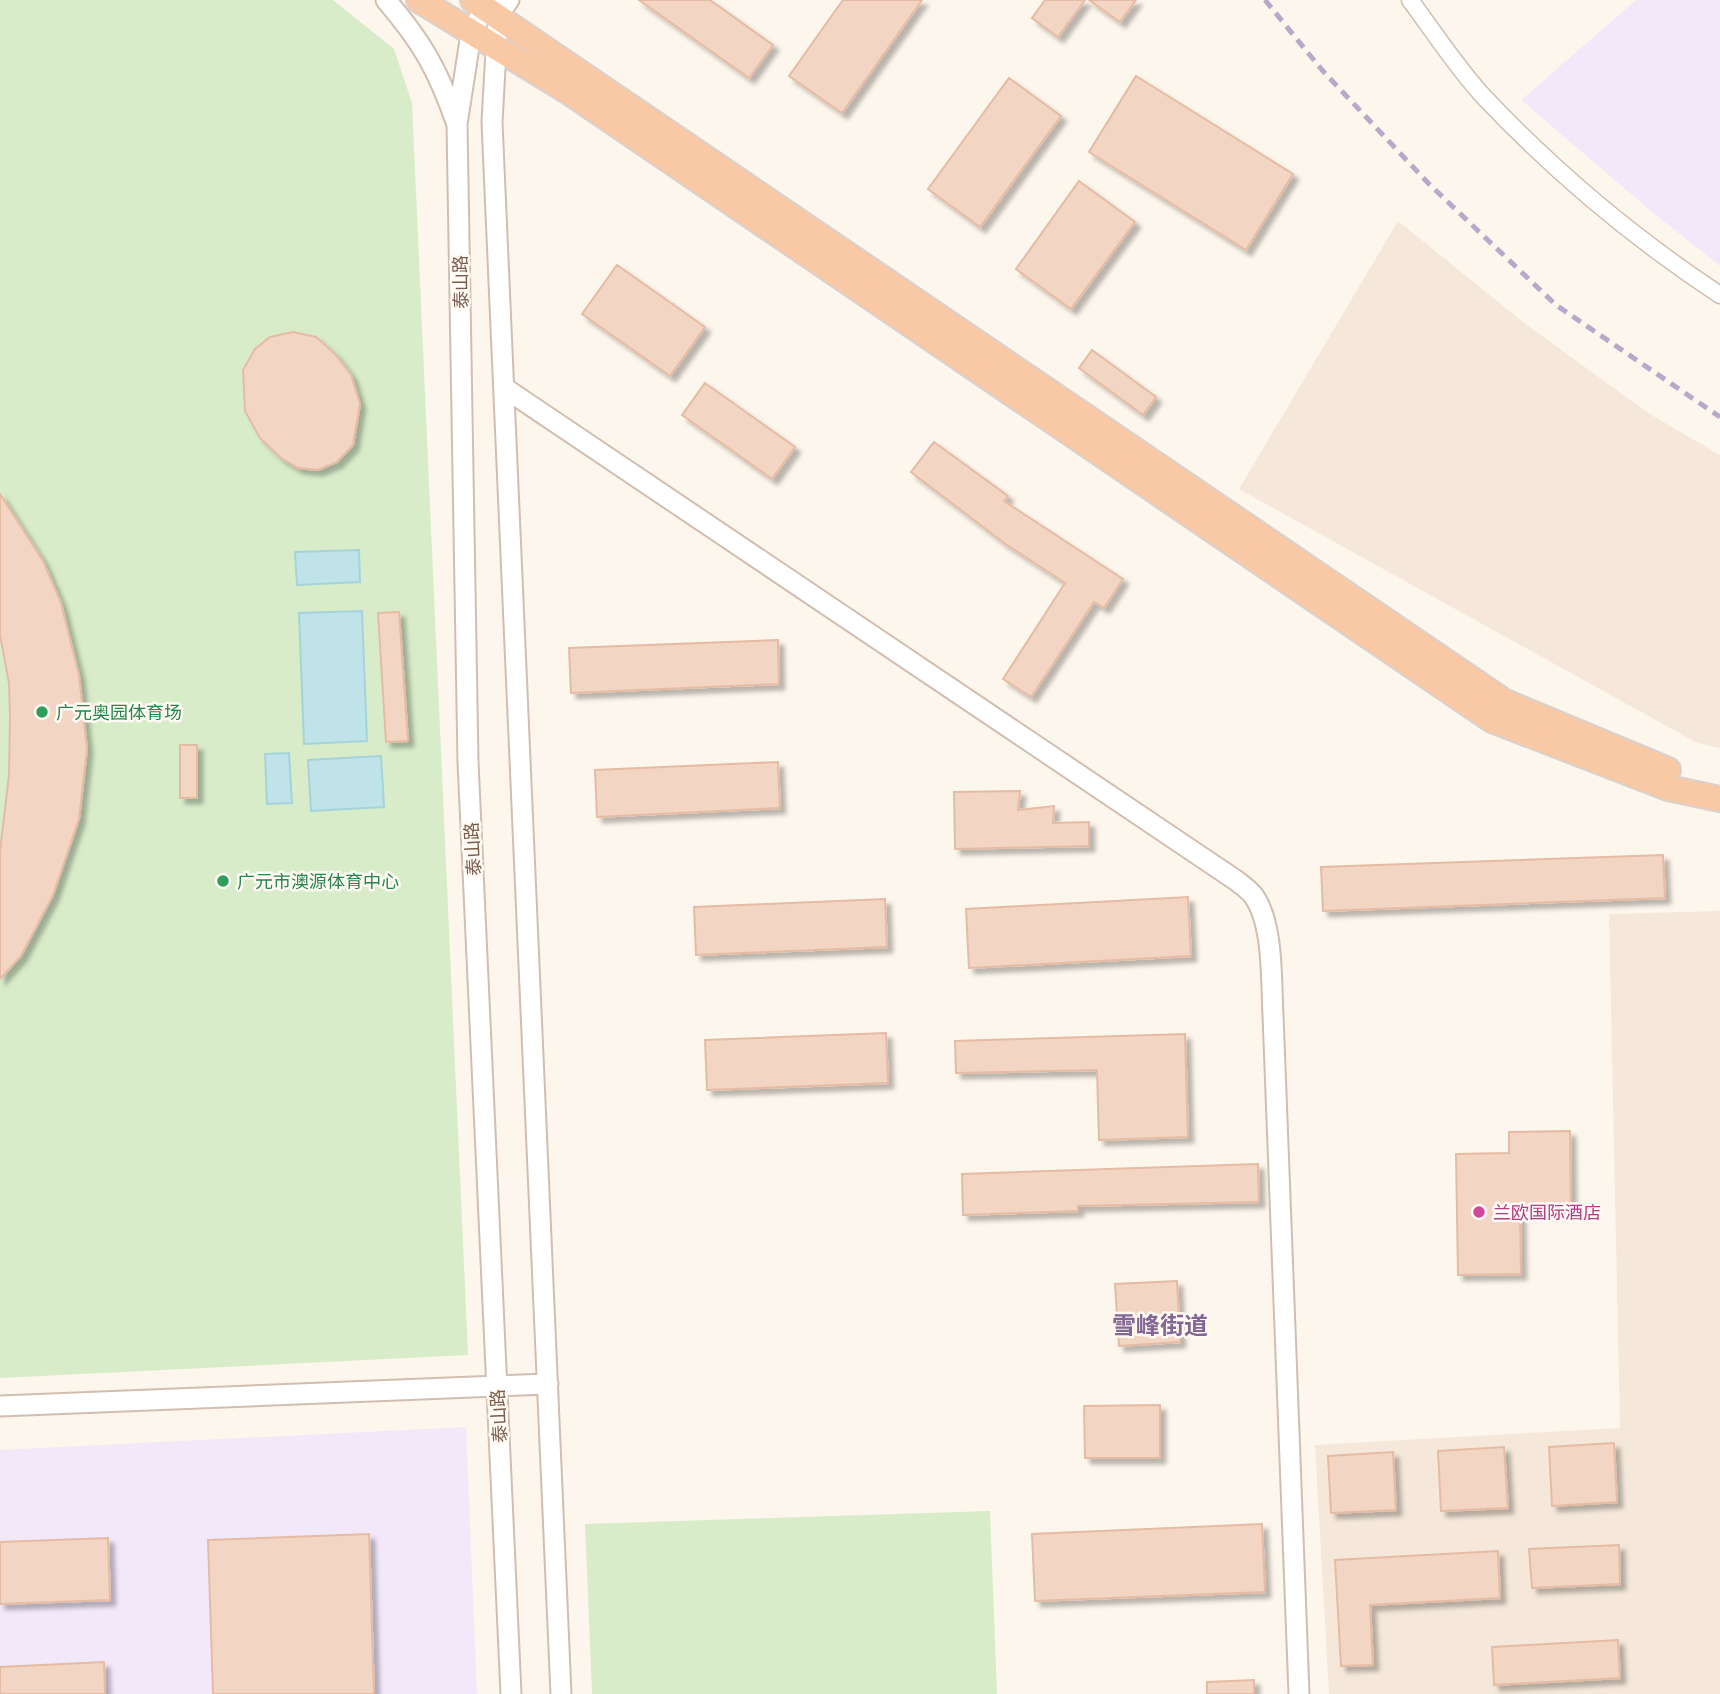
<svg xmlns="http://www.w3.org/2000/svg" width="1720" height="1694" font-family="Ubuntu,'Noto Sans SC',sans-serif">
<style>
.residential{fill:#f5e8da}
.education{fill:#f3e8fa}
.green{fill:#d8ecc9}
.water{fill:#bfe3e8;stroke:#a5d3da;stroke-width:2}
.building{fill:#f3d5c3;stroke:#e6bba3;stroke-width:2;filter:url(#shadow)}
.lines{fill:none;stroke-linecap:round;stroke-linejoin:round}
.minor-casing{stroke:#d1beb0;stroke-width:19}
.tertiary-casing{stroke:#d1beb0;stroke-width:23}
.trunk-casing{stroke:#dad1cd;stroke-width:28}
.minor{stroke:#fff;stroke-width:16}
.tertiary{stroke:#fff;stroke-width:19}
.trunk{stroke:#f9c8a4;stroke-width:24}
.rail{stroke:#b9a8c9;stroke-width:5;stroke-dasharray:10 7;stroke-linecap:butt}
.leisure-dot{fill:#2e9e5b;stroke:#fffaf3;stroke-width:2.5}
.hotel-dot{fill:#d1479c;stroke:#fffaf3;stroke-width:2.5}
.labels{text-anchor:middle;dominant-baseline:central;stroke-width:5;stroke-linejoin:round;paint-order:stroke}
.street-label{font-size:18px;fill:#7a5c4d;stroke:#fffaf3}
.leisure-label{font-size:18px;fill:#27864d;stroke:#fffaf3;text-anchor:start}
.hotel-label{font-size:18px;fill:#b23c85;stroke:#fffaf3;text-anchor:start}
.district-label{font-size:24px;font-weight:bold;fill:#846695;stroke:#fffaf3}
</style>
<defs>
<filter id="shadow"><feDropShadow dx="5.5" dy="5.5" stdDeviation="2" flood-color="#0004"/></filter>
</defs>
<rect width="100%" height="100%" fill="#fdf6ec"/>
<g class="residential">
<polygon points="1398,221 1523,322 1648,413 1720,455 1720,748 1697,743 1239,489"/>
<polygon points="1720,911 1720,1694 1329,1694 1315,1445 1620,1428 1609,914"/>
</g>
<g class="education">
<polygon points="1636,0 1720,0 1720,266 1652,212 1521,100"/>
<polygon points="466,1427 477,1694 0,1694 0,1450"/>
</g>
<g class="green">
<polygon points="0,0 333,0 394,49 412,103 468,1355 0,1378"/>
<polygon points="990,1511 997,1694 592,1694 585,1524"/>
</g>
<g class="water">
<polygon points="359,550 360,582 297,585 295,552"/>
<polygon points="362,611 367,741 304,744 299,613"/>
<polygon points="289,753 292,803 267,804 265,754"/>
<polygon points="381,756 384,807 311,811 308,760"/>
</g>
<g class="building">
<polygon points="639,0 710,0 773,45 749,78"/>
<polygon points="843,0 922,0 842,113 789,76"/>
<polygon points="1045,0 1085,0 1058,37 1032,18"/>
<polygon points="1089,0 1136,0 1120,22"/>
<polygon points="1136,76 1293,174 1246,250 1089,152"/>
<polygon points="1009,78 1061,116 980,227 928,189"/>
<polygon points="1079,181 1135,222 1071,309 1016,269"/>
<polygon points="617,265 705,327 670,376 582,314"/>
<polygon points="293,332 316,337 335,354 351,375 360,404 353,445 337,462 318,470 298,468 281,458 260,438 245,411 243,370 255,349 270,337"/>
<polygon points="1092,350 1156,397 1143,415 1079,368"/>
<polygon points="705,383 795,447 772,479 682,415"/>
<polygon points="934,442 1008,496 1004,501 1123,579 1104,608 1094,602 1031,697 1003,679 1065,583 1004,543 911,472"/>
<polygon points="0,494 43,561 61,603 79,675 87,749 79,819 53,895 21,956 0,979 0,851 9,775 10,717 9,683 0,635"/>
<polygon points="399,612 408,741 386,742 378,613"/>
<polygon points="778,640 779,684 571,693 569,648"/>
<rect x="180" y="745" width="17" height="53"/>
<polygon points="778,762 780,808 597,817 595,770"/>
<polygon points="1020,791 1018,810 1054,806 1053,823 1089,822 1089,846 955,849 954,792"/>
<polygon points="1663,855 1665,898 1323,911 1321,867"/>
<polygon points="1188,897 1191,956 969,968 966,909"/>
<polygon points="885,899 887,947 696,955 694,907"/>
<polygon points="886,1033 888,1083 707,1090 705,1040"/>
<polygon points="1185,1034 1188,1137 1099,1140 1097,1070 956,1073 955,1041"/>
<polygon points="1570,1131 1571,1212 1520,1213 1521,1274 1458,1275 1456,1154 1509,1153 1509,1132"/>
<polygon points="1258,1164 1259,1202 1078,1206 1078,1211 963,1215 962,1174"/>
<polygon points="1177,1281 1180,1342 1119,1346 1115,1284"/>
<polygon points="1160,1405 1160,1458 1085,1458 1084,1406"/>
<polygon points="1614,1443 1617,1502 1552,1506 1549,1447"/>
<polygon points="1504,1447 1508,1508 1441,1511 1438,1451"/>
<polygon points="1393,1452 1396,1510 1331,1513 1328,1456"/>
<polygon points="1262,1524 1265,1592 1035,1601 1032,1534"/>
<polygon points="369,1534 374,1694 213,1694 208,1540"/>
<polygon points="108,1538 110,1600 0,1604 0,1542"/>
<polygon points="1619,1545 1620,1584 1532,1588 1529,1549"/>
<polygon points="1498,1551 1500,1598 1370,1605 1373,1665 1341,1666 1335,1560"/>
<polygon points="1618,1640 1620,1678 1494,1685 1492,1647"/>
<polygon points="104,1662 105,1694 0,1694 0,1667"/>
<polygon points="1254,1680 1254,1694 1207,1694 1207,1682"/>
</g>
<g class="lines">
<g class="minor-casing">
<path id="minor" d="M1410,0c24,32 47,68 74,97 70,74 151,142 236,198"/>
</g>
<g class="tertiary-casing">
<g id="tertiary">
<path d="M386,0c36,42 52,70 70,122"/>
<polyline points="488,0 471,34 457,124 468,762 511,1694"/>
<polyline points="509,0 498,15 492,122 561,1694"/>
<path d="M506,389l731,492c5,4 12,9 16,14 21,28 18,87 20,120l26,679"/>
<polyline points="0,1406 548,1384"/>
</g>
</g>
<g class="trunk-casing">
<g id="trunk">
<polyline points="419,0 566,90 1492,720 1668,788 1720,799"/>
<polyline points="473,0 1505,702 1668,770"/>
</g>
</g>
<use href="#minor" class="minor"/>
<use href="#tertiary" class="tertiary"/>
<use href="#trunk" class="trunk"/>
<polyline class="rail" points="1265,0 1322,70 1429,184 1556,305 1720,417"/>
</g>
<g class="leisure-dot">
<circle cx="42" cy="712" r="7"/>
<circle cx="223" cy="881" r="7"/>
</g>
<circle class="hotel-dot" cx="1479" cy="1212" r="7"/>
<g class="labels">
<g class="street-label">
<text transform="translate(460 282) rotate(-91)">泰山路</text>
<text transform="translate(472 849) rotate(-93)">泰山路</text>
<text transform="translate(498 1416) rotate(-93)">泰山路</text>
</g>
<g class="leisure-label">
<text x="56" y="712">广元奥园体育场</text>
<text x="237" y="881">广元市澳源体育中心</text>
</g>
<g class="hotel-label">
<text x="1493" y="1212">兰欧国际酒店</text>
</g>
<g class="district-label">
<text x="1160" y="1325">雪峰街道</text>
</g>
</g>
</svg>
